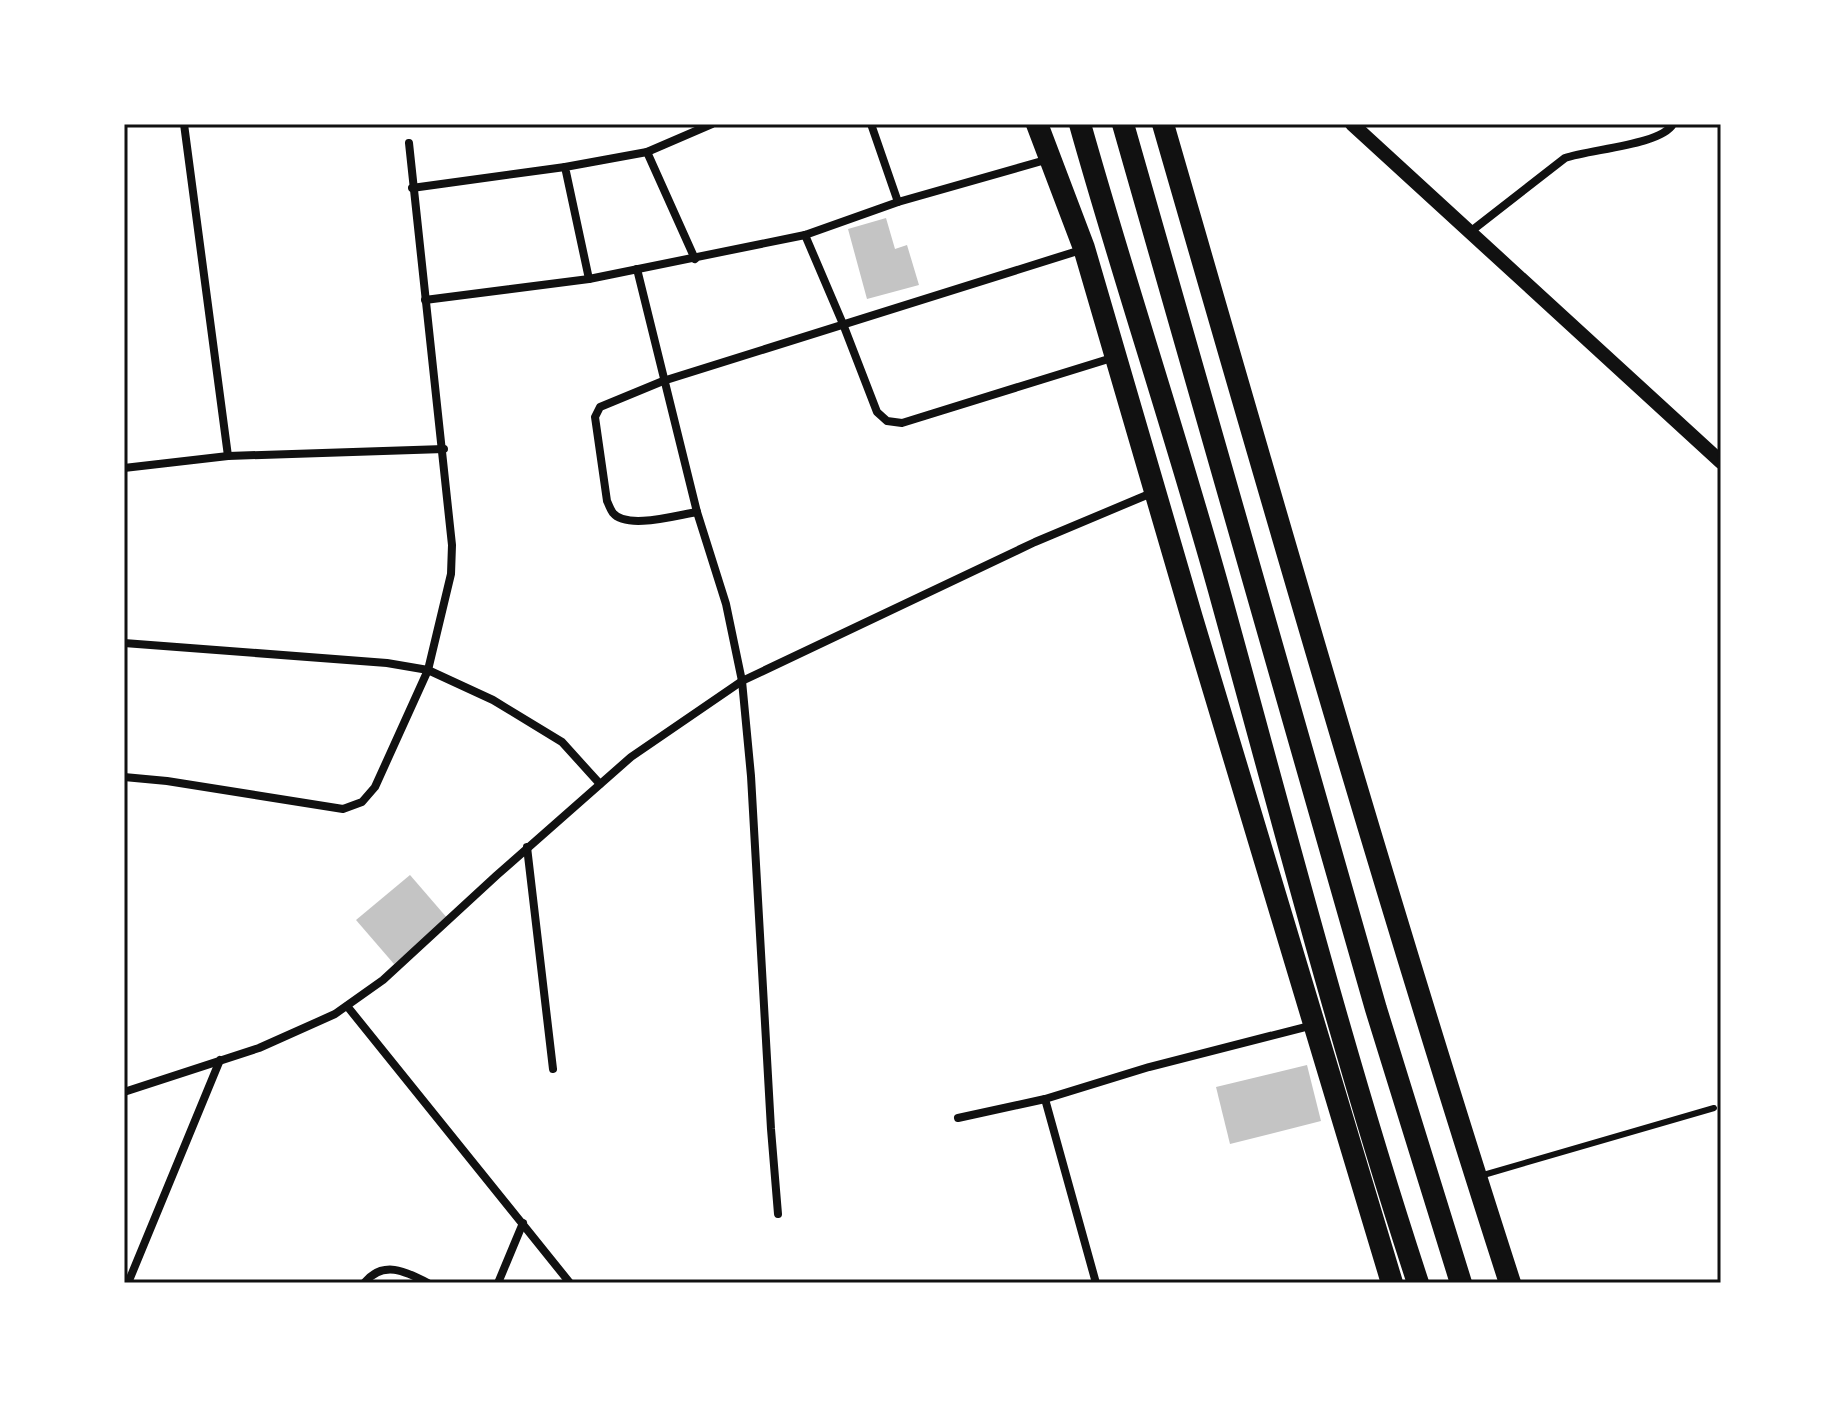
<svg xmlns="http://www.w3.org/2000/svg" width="1845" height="1407" font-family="Merriweather,serif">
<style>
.building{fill:#c4c4c4}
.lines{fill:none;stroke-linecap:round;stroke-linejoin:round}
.service{stroke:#111;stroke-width:6}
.minor{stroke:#111;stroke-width:8}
.tertiary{stroke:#111;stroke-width:14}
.trunk{stroke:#111;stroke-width:22}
.neatline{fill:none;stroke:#111;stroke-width:3}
</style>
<rect width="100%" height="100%" fill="#fff"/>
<g class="building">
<polygon points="886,218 895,249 907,245 919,285 867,299 848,229"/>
<polygon points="410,875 448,919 394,964 356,920"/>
<polygon points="1307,1065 1321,1121 1230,1144 1216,1087"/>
</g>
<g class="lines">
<polyline class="service" points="1480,1176 1714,1108"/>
<g class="minor">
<polyline points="184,124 228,456"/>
<polyline points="712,124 647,152 565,167 589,279 805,235 898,202"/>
<polyline points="871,124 898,202 1049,159"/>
<polyline points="647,152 695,259"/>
<polyline points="412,188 565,167"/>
<path d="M1470,232l95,-74c26,-9 96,-13 108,-34"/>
<polyline points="805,235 843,324 877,412 887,421 902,423 1115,357"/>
<polyline points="637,269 697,512 726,604 742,681 751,776 771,1129 778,1214"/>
<polyline points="425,300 589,279"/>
<polyline points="124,468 228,456 444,449"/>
<path d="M697,512c-20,3 -70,18 -84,1 -3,-4 -4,-8 -6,-12l-12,-84 5,-10 63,-26 421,-132"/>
<polyline points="124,643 387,663 428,670 493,700 562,742 600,784"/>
<polyline points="124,777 167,781 343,809 362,802 375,787 428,670 451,574 452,545 409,143"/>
<polyline points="527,847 553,1069"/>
<polyline points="347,1006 570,1283"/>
<polyline points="124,1092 259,1048 335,1014 383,980 497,875 631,757 742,681 1035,542 1154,492"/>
<polyline points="1045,1099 1096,1283"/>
<polyline points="958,1118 1045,1099 1149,1067 1313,1025"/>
<polyline points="128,1283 220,1060"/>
<path d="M364,1283c19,-23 41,-12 64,0"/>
<polyline points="498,1283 523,1223"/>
</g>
<polyline class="tertiary" points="1352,124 1721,462"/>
<g class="trunk">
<polyline points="1037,124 1084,248 1192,618 1392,1283"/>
<path d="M1080,124c45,160 98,317 142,477 63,228 122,457 196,682"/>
<polyline points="1123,124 1376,1009 1461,1283"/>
<path d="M1163,124c112,387 223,775 347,1159"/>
</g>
</g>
<rect width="1845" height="1407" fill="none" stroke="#ffffff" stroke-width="252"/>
<rect x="126" y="126" width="1593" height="1155" class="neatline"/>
</svg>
